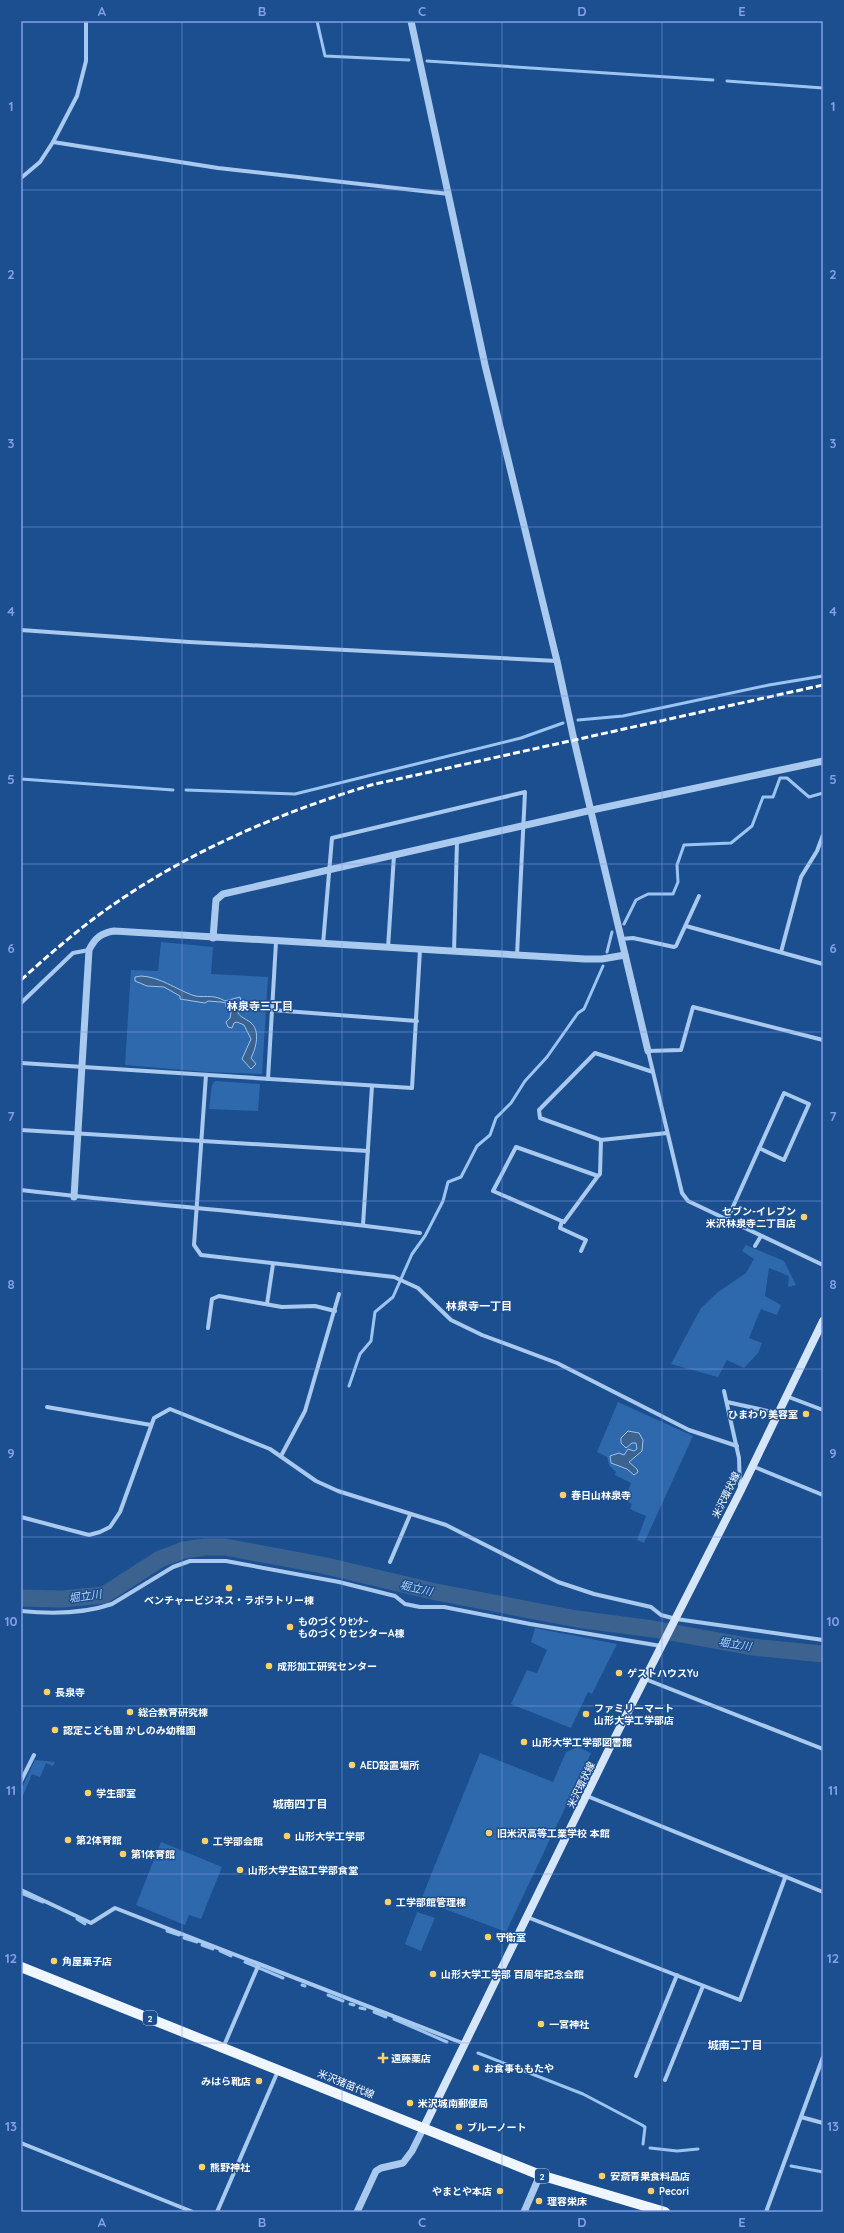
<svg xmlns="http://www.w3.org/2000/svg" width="844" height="2233" font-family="Quicksand,'Noto Sans JP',sans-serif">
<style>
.green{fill:#2e69ad}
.water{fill:#3c6290;stroke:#9cc4f0}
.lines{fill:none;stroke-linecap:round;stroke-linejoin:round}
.stream{stroke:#9cc4f0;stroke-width:3}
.river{stroke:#3c6290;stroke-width:17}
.minor{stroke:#a9c9ee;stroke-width:4}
.tertiary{stroke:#a9c9ee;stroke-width:7}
.secondary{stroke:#d6e6fa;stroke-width:8}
.primary{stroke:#f0f6ff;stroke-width:10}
.rail{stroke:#fff;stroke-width:3;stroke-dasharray:7 3;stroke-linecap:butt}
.grid{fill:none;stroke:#839eea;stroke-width:1;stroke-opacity:0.55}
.poi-dot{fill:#ffd166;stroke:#1b4f8f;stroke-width:1.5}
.labels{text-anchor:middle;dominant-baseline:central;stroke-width:3;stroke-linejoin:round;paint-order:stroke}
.shield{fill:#1b4f8f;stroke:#bbcadd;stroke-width:1}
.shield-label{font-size:9px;font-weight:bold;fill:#fff}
.poi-label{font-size:10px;font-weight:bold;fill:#fff;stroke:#1b4f8f;text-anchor:start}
.street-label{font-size:10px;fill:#fff;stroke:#1b4f8f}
.neighbourhood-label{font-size:11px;font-weight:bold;fill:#fff;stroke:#1b4f8f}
.water-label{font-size:11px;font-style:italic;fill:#b5d3f5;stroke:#1b4f8f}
.neatline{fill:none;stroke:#839eea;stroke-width:1.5}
.grid-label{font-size:13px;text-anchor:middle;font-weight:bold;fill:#839eea}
</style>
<rect width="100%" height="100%" fill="#1b4f8f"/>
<g class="green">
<polygon points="161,942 213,947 211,974 268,977 262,1074 207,1072 125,1065 131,970 158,971"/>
<polygon points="215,1081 260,1084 258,1111 209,1109 212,1085"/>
<polygon points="746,1245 784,1261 796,1285 788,1287 789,1276 769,1268 765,1296 781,1305 777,1315 761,1309 749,1338 762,1343 758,1353 744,1368 727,1360 718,1377 671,1364 701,1308 718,1292 746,1273 754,1259 742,1251"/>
<polygon points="618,1402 693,1436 644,1543 637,1540 646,1516 630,1509 632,1504 625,1500 631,1483 615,1475 616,1472 609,1465 607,1457 597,1452"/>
<polygon points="535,1628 617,1644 592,1694 588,1692 571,1728 511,1704 527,1670 537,1673 547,1650 531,1642"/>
<polygon points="578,1747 591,1753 506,1932 421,1900 480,1753 553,1782 566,1752"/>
<polygon points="35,1760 55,1762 53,1766 46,1763 40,1777 32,1774 21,1800 21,1790"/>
<polygon points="161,1842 222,1867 201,1919 189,1915 185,1925 136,1905"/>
<polygon points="417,1912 435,1918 421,1951 405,1944"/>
</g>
<g class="water">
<path d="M141,976c19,1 35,13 51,19 11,4 20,-2 33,6l15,-4 1,4 -3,12c2,4 8,6 12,9 11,8 6,26 1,36l5,6 -5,5 -9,-10 9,-20 -7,-14 -7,-3 -3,1 -2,5 -4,-1 -2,-5 4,-4 2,-11 -2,2 -4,-2v-4l-5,-1 -13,-1 -3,2 -25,-4v-3l-16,-9 -17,-1 -12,-5v-4z"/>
<polygon points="628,1431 639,1433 643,1440 642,1451 629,1462 637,1469 638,1472 634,1475 627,1469 611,1463 610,1456 619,1453 624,1455 628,1449 634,1451 637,1449 636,1443 632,1443 626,1448 621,1443 621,1438"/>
</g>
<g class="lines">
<g class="stream">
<polyline points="317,21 325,56 409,60"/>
<polyline points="427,61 713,80"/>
<polyline points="727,81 823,88"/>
<polyline points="578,720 623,716 769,685 823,676"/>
<polyline points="21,779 173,790"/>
<polyline points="186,790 295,794 521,738 563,723"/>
<polyline points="624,924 636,900 648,894 673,894 678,882 677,865 684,845 731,843 752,826 763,797 773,797 780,778 787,778 809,797 823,793"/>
<polyline points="607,952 612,932"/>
<polyline points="349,1386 360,1354 371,1341 375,1312 393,1297 412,1254 425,1236 443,1201 448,1182 461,1177 477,1146 490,1135 496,1118 511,1103 525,1081 547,1057 578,1013 584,1009 603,966"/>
<polyline points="21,1893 43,1902"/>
<polyline points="77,1919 85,1924"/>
<polyline points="167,1931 179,1935"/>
<polyline points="184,1938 197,1942"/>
<polyline points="202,1945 213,1949"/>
<polyline points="220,1951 231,1956"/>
<polyline points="245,1962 283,1978"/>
<polyline points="302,1985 305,1986"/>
<polyline points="328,1995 343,2001"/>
<polyline points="350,2004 354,2005"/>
<polyline points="360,2008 365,2009"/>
<polyline points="374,2012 386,2017"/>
<polyline points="394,2019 447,2042"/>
<polyline points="478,2053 583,2094 642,2125 645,2127 643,2144"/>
<polyline points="650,2148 677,2151 698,2149"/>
<polyline points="791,2166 823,2172"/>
</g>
<polyline class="river" points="21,1598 62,1599 104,1595 160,1559 184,1550 205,1547 225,1547 322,1565 436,1592 577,1619 653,1629 752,1647 823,1654"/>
<g class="minor">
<polyline points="53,142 218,168 449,194"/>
<polyline points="21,178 40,162 53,142 77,96 86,61 86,21"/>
<polyline points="21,630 189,642 557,661"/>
<polyline points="686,926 823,964"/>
<polyline points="621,939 633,938 674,947 676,946 699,896"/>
<polyline points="323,944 332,838 525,792 517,955"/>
<polyline points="388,948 394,855"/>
<polyline points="454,952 457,841"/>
<polyline points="781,952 801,877 817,851 823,835"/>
<polyline points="21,1003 73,953 89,950"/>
<polyline points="272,1010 417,1021"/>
<polyline points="823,1040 693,1007 681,1050 648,1051 682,1193 688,1201 823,1265"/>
<polyline points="21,1063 412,1088 420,950"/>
<polyline points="206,1075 194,1245 201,1255 394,1277 418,1288 451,1320 482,1335 557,1363 689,1430 737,1446"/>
<polyline points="268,1079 276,942"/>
<polyline points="21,1130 368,1151"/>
<polyline points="601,1140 540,1118 539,1110 595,1053 653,1072"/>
<polyline points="598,1176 516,1147 493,1191 564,1222 598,1176 600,1174 601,1140 667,1133"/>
<path d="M21,1190c133,16 267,24 399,43"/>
<polyline points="727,1220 784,1093 809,1104 784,1160 759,1148"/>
<polyline points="562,1221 560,1228 586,1240 581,1251"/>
<polyline points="363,1225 372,1086"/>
<polyline points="755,1246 761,1236"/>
<polyline points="267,1304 273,1264"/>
<polyline points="208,1328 212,1299 219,1296 282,1307 315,1306 335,1311"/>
<polyline points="724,1391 739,1458 740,1489"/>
<polyline points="786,1396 823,1410"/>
<polyline points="727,1402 777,1413"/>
<polyline points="47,1407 151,1425"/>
<polyline points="281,1456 305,1411 339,1294"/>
<polyline points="752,1466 823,1495"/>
<polyline points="21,1517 89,1535 100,1532 110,1527 120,1512 154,1418 170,1409 270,1449 316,1481 338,1491 446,1525 558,1582 594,1594 651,1607 661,1615 676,1619 823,1640"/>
<polyline points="390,1562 410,1515"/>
<path d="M21,1611c30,3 62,3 91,-7l61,-37 17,-6h36l113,21 56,14 10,8 15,3h24l86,17 131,22"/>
<polyline points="645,1679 823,1749"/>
<polyline points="21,1781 34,1755"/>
<polyline points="587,1796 823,1892"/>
<polyline points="21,1890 91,1923 115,1908 465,2044"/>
<polyline points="527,1917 740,2000 785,1878"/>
<polyline points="223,2048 259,1964"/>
<polyline points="636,2076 677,1975"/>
<polyline points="665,2080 703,1986"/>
<polyline points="801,2117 823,2123"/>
<polyline points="21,2143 193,2212"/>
<polyline points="217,2212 278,2071"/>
<polyline points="766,2212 823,2057"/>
</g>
<g class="tertiary">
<polyline points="411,21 485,365 557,661 574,740 648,1051"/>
<polyline points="213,938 216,900 223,894 592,810 823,761"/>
<path d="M74,1197l15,-247c6,-12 12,-17 25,-19l471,28h17l23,-4"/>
<polyline points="357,2212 376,2171 381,2168 403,2163 412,2151 423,2129"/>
<polyline points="524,2212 540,2175"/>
</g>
<polyline class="secondary" points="423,2129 609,1749 740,1492 823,1321"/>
<polyline class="primary" points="21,1967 540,2175 665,2212"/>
<path class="rail" d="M21,980c22,-20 44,-39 67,-57 85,-65 182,-107 283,-138l452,-100"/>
</g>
<path class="grid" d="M182,21v2191M342,21v2191M502,21v2191M662,21v2191M21,190h802M21,359h802M21,527h802M21,696h802M21,864h802M21,1032h802M21,1201h802M21,1369h802M21,1537h802M21,1706h802M21,1874h802M21,2043h802"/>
<g class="poi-dot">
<circle cx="804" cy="1217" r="4"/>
<circle cx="806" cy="1414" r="4"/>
<circle cx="563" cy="1495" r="4"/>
<circle cx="229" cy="1588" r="4"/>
<circle cx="290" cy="1627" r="4"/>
<circle cx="269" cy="1666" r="4"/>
<circle cx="619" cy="1673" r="4"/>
<circle cx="47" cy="1692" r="4"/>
<circle cx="130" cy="1712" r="4"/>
<circle cx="586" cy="1714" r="4"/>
<circle cx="55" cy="1730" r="4"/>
<circle cx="524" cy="1742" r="4"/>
<circle cx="352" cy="1765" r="4"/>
<circle cx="88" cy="1793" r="4"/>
<circle cx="489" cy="1833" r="4"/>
<circle cx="287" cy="1836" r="4"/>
<circle cx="68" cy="1840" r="4"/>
<circle cx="205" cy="1841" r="4"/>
<circle cx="123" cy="1854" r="4"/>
<circle cx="240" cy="1870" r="4"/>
<circle cx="388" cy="1902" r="4"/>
<circle cx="488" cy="1937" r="4"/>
<circle cx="54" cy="1961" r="4"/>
<circle cx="433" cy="1974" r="4"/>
<circle cx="541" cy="2024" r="4"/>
<path d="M381 2052h4v4h4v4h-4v4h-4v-4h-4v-4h4z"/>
<circle cx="476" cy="2068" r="4"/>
<circle cx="259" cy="2081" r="4"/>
<circle cx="410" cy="2103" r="4"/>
<circle cx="459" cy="2127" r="4"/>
<circle cx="202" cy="2167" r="4"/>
<circle cx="602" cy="2176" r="4"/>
<circle cx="500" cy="2191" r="4"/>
<circle cx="651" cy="2191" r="4"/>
<circle cx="539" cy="2201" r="4"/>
</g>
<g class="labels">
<g class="shield">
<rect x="143" y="2011" width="14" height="14" rx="3"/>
<rect x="535" y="2169" width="14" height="14" rx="3"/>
</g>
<g class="shield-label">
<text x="150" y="2018">2</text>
<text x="542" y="2176">2</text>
</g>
<g class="poi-label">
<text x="796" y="1211" text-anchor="end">セブン-イレブン<tspan x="796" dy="12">米沢林泉寺二丁目店</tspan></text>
<text x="798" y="1414" text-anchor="end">ひまわり美容室</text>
<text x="571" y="1495">春日山林泉寺</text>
<text x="229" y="1600" text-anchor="middle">ベンチャービジネス・ラボラトリー棟</text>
<text x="298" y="1621">ものづくりｾﾝﾀｰ<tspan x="298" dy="12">ものづくりセンターA棟</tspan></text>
<text x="277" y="1666">成形加工研究センター</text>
<text x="627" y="1673">ゲストハウスYu</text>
<text x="55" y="1692">長泉寺</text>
<text x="594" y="1708">ファミリーマート<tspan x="594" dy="12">山形大学工学部店</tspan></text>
<text x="138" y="1712">総合教育研究棟</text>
<text x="63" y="1730">認定こども園 かしのみ幼稚園</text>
<text x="532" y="1742">山形大学工学部図書館</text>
<text x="360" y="1765">AED設置場所</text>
<text x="96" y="1793">学生部室</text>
<text x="497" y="1833">旧米沢高等工業学校 本館</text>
<text x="295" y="1836">山形大学工学部</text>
<text x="76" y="1840">第2体育館</text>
<text x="213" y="1841">工学部会館</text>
<text x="131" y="1854">第1体育館</text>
<text x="248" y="1870">山形大学生協工学部食堂</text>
<text x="396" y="1902">工学部館管理棟</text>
<text x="496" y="1937">守衛室</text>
<text x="62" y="1961">角屋菓子店</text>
<text x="441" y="1974">山形大学工学部 百周年記念会館</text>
<text x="549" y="2024">一宮神社</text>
<text x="391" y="2058">遠藤薬店</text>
<text x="484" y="2068">お食事ももたや</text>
<text x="251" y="2081" text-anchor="end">みはら靴店</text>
<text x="418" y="2103">米沢城南郵便局</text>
<text x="467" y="2127">ブルーノート</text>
<text x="210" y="2167">熊野神社</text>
<text x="610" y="2176">安斎青果食料品店</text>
<text x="492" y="2191" text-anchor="end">やまとや本店</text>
<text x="659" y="2191">Pecori</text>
<text x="547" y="2201">理容栄床</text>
</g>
<g class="street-label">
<text transform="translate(726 1495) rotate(-64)">米沢環状線</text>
<text transform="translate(581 1785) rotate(-64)">米沢環状線</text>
<text transform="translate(346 2084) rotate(22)">米沢猪苗代線</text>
</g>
<g class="neighbourhood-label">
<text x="260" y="1006">林泉寺三丁目</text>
<text x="479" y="1306">林泉寺一丁目</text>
<text x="300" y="1804">城南四丁目</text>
<text x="735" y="2045">城南二丁目</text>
</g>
<g class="water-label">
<text transform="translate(416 1588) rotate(13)">堀立川</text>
<text transform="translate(85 1596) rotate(-8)">堀立川</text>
<text transform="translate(735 1644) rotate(9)">堀立川</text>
</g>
</g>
<rect width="844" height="2233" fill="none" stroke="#1b4f8f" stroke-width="44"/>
<rect x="22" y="22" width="800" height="2189" class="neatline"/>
<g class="grid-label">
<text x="102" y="16">A</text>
<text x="262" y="16">B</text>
<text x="422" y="16">C</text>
<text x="582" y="16">D</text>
<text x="742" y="16">E</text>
<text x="11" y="111">1</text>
<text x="833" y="111">1</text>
<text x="11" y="279">2</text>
<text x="833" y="279">2</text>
<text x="11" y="448">3</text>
<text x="833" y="448">3</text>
<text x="11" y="616">4</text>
<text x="833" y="616">4</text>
<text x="11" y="784">5</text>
<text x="833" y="784">5</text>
<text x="11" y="953">6</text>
<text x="833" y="953">6</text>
<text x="11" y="1121">7</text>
<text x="833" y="1121">7</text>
<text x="11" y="1289">8</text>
<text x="833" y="1289">8</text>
<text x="11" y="1458">9</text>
<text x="833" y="1458">9</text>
<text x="11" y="1626">10</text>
<text x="833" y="1626">10</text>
<text x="11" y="1795">11</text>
<text x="833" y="1795">11</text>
<text x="11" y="1963">12</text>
<text x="833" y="1963">12</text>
<text x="11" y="2131">13</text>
<text x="833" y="2131">13</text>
<text x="102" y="2227">A</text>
<text x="262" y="2227">B</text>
<text x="422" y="2227">C</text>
<text x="582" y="2227">D</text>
<text x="742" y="2227">E</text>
</g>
</svg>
